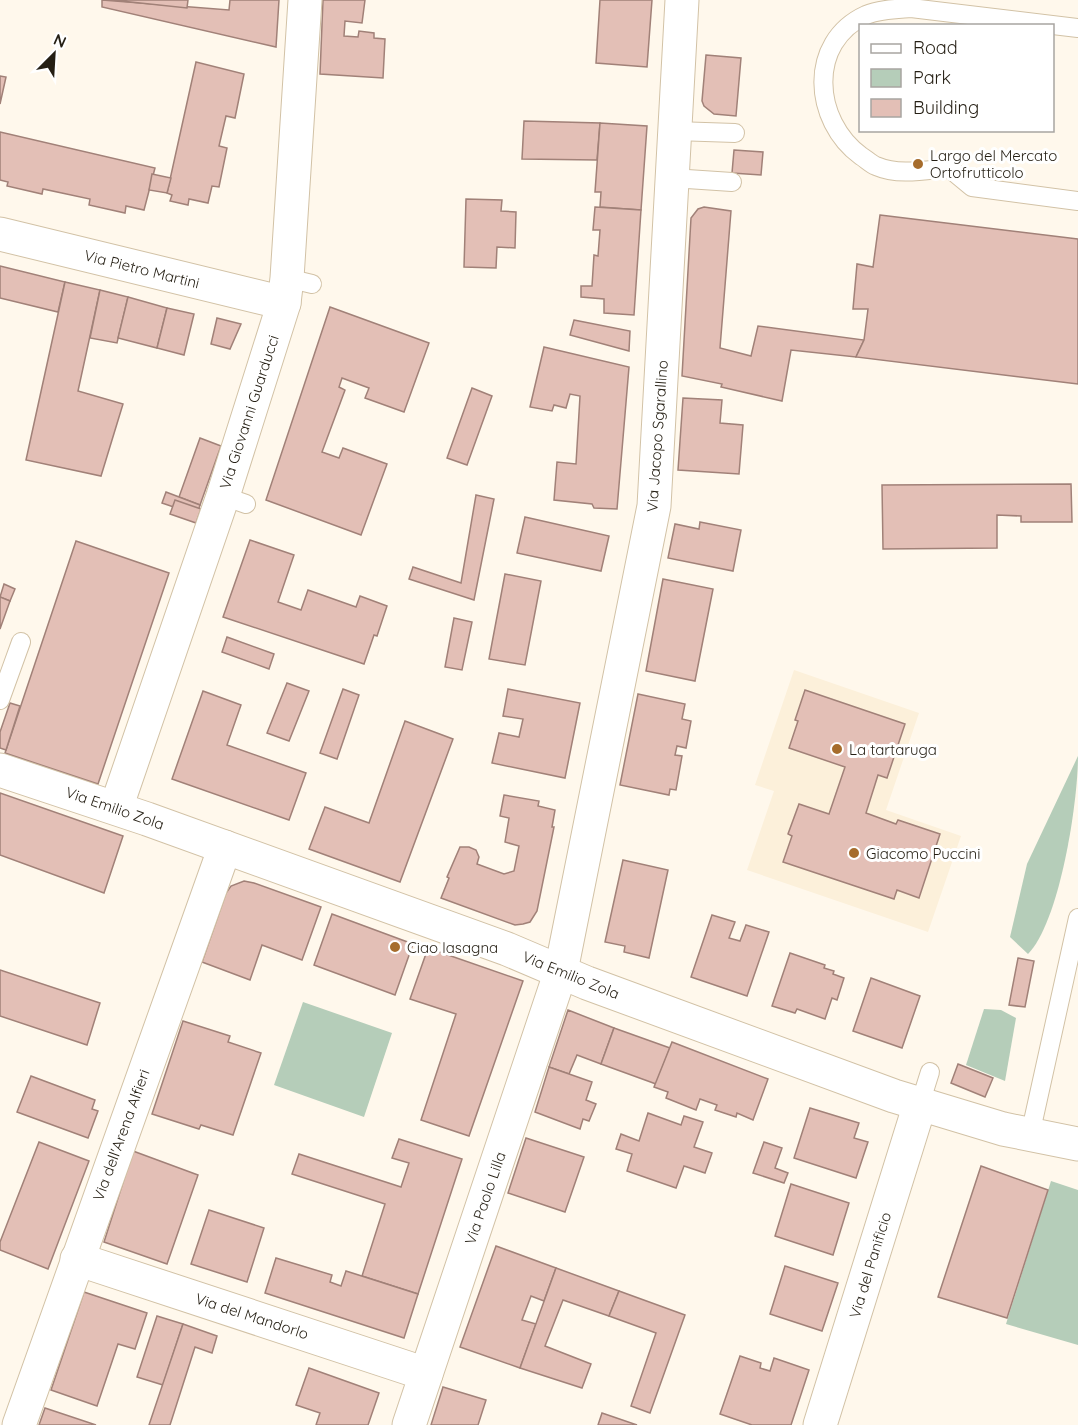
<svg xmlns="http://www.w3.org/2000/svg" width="1078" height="1425" font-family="Quicksand,sans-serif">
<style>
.built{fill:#fcf0da}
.green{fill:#b5cdb9}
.building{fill:#e3bfb6;stroke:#a18178;stroke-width:1.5}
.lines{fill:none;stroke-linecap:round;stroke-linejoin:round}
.lane-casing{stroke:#d2c2a6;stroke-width:20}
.street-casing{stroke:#d2c2a6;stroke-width:35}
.lane{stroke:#fff;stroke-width:18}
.street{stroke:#fff;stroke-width:33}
.poi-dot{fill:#a66c2c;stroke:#fff;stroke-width:2}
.labels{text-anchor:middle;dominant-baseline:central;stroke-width:6;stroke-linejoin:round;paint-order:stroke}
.poi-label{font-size:15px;fill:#251f14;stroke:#fff;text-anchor:start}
.street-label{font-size:15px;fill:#251f14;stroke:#fff}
</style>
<rect width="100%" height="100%" fill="#fff8ec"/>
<polygon class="built" points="794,670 919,713 886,810 961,836 928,932 747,870 774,791 755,785"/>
<g class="green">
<path d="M1078,756c0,46 -18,165 -50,198l-18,-17 17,-73z"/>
<polygon points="303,1002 392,1033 364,1117 274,1085"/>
<polygon points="984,1009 1001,1010 1016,1018 1005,1081 966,1065"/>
<polygon points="1051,1181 1078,1190 1078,1345 1006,1324"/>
</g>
<g class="building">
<polygon points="102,0 229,10 230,0 279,0 276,47 102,7"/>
<polygon points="112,0 188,0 187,8"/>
<polygon points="323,0 365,0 362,23 345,21 344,36 358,37 359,31 374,33 374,38 385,39 383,78 320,74"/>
<polygon points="600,0 652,0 647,67 596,63"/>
<polygon points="706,55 741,58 736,116 714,114 704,106 702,101"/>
<polygon points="196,62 244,74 235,118 226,116 219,146 227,148 219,187 212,186 208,203 189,199 188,205 170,201 172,195 167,193"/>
<polygon points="0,76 6,77 0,104"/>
<polygon points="524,121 600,123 597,160 522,159"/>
<polygon points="600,123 647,126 641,210 600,207 601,192 595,192"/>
<polygon points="0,132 155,168 144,210 126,206 125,213 89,205 90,199 43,189 42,194 7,186 8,182 0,180"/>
<polygon points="734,150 763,152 761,175 732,173"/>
<polygon points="152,174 171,178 167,193 149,190"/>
<polygon points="466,199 502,200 501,211 516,212 515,248 497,247 496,268 464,267"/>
<polygon points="595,207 641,210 634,315 604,313 604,299 581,297 581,286 592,286 594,255 598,256 600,230 593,230"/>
<polygon points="704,207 731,211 720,348 751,356 758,326 864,340 856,357 791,350 782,401 721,387 722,384 682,376 691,218 698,209"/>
<polygon points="880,215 1078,239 1078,384 856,357 864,340 868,309 853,309 857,264 873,267"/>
<polygon points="0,266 65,282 58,312 0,298"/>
<polygon points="65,282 100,290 78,391 123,404 101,476 26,460"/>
<polygon points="100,290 128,297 117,343 90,338"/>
<polygon points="128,297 167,308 157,348 118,338"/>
<polygon points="330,307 429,343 404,412 365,398 369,388 342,378 339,387 345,390 322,452 339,458 343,448 387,464 361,535 266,500"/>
<polygon points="167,308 194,314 184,355 157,348"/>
<polygon points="217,318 241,324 230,349 211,344"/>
<polygon points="574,320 630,331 629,351 570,335"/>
<polygon points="544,347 629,367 617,509 594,508 592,504 554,500 557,462 576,464 580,396 570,394 566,408 554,405 552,411 530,407"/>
<polygon points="472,388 492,396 467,465 447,458"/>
<polygon points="683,398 722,400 720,423 743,425 739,474 678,470"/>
<polygon points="200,438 221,446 200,505 179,497"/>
<polygon points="1071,484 1072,522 1021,522 1021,516 997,515 997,548 883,549 882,485"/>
<polygon points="166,492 200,505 197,515 162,503"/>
<polygon points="476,495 494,499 474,600 409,579 413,567 461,583"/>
<polygon points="175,500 201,509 196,523 170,514"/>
<polygon points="525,517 609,536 601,571 517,553"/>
<polygon points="700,522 741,530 733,571 668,558 675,524 699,529"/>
<polygon points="250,540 294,555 278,602 301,610 308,590 356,607 360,596 387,606 377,636 374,635 364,664 223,617"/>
<polygon points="76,541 169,573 98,784 5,753"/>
<polygon points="505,574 541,581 525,665 489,659"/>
<polygon points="663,579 713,589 695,681 646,671"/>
<polygon points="4,584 15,589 10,601 0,597"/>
<polygon points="0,597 10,601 0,629"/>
<polygon points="454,618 472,622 462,670 445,667"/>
<polygon points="227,637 274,654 269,669 222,652"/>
<polygon points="287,683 309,691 289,741 267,733"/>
<polygon points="343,689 359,695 337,759 320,753"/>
<polygon points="508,689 580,703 565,778 492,763 499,733 519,737 523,719 503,716"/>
<polygon points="805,690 905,724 887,778 878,775 866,813 896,824 898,820 940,834 919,898 897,890 894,899 783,862 792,836 788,834 799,804 829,814 845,767 789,748 798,721 795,720"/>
<polygon points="203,691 241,705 227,745 306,773 289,820 172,779"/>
<polygon points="638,694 685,704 682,719 691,721 686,748 677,746 675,755 682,756 676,790 670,789 669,795 620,785"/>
<polygon points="10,703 20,706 6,750 0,748 0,732"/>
<polygon points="405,721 453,739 400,882 309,849 325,807 369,823"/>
<polygon points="0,793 123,836 104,893 0,855"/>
<polygon points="504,795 539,801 538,806 555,810 552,827 554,827 537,911 530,922 523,924 515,925 441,898 449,878 447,877 460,847 469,847 476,850 479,857 477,864 504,874 514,871 519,846 505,842 509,818 500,816"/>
<polygon points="623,860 668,870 649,958 624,952 625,946 605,942"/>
<polygon points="244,881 254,883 321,907 302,960 262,945 250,980 202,962 226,893 231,886"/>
<polygon points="332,914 413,944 395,995 314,965"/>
<polygon points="712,915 735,922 729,938 740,941 746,925 769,932 747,996 691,977"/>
<polygon points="428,948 523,981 469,1136 421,1120 456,1014 410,999"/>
<polygon points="790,953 825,965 824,968 834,971 833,974 844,978 837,1000 832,998 825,1019 797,1009 795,1013 772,1006"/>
<polygon points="1018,958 1034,961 1025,1007 1009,1005"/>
<polygon points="0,970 100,1003 87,1045 0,1016"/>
<polygon points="871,978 920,996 902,1048 853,1031"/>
<polygon points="568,1010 614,1028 601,1064 577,1055 569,1074 549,1067"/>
<polygon points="183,1021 230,1036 228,1042 261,1053 233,1135 201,1125 199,1129 152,1114"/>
<polygon points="614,1028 670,1048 656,1084 601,1064"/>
<polygon points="672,1042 768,1079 753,1120 737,1113 736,1117 715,1110 717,1105 700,1099 696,1110 666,1098 668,1092 654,1087"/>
<polygon points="958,1064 993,1078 985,1097 951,1083"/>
<polygon points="549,1067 592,1082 586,1100 596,1104 589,1121 583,1119 580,1129 535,1112"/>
<polygon points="31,1076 95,1100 92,1109 98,1111 88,1138 17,1112"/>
<polygon points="810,1108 859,1123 854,1138 868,1142 856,1178 794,1158"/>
<polygon points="648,1113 681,1125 684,1116 703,1122 694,1147 712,1153 705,1173 684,1166 676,1188 627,1171 632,1154 616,1149 621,1134 639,1141"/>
<polygon points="526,1138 584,1157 565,1212 508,1193"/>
<polygon points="399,1139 462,1159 418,1294 362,1276 385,1204 292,1174 299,1154 401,1187 409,1163 392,1158"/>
<polygon points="39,1142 89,1161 48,1269 0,1250 0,1242"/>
<polygon points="764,1142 782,1148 775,1168 788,1173 784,1183 753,1173"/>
<polygon points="133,1151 198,1175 167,1264 104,1242"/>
<polygon points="981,1166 1048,1190 1007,1318 938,1297"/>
<polygon points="791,1184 849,1203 833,1255 775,1236"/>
<polygon points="209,1210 264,1228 247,1282 191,1264"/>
<polygon points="496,1246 556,1268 544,1301 531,1296 522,1320 536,1324 520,1368 460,1347"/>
<polygon points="276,1258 332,1275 330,1282 341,1286 346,1271 418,1294 404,1338 265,1293"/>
<polygon points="785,1266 838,1283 822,1331 770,1314"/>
<polygon points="556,1268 619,1291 609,1316 563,1300 545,1346 591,1364 582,1388 520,1368"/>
<polygon points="619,1291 685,1315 650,1413 631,1406 656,1333 609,1316"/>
<polygon points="84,1292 147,1313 135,1349 118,1344 97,1406 51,1390"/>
<polygon points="157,1316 183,1324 163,1385 137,1377"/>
<polygon points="183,1324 217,1336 212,1353 195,1347 170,1425 149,1425"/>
<polygon points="740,1356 761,1363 760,1368 770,1371 774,1358 809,1370 791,1425 752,1425 720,1414"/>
<polygon points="309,1368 379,1393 368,1425 316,1425 320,1413 296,1405"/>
<polygon points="443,1387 486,1400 478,1425 431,1425"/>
<polygon points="45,1408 96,1425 39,1425"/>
<polygon points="602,1413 637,1425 598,1425"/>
</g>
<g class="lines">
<g class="lane-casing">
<g id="lane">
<path d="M1078,28l-167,-20c-15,1 -31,1 -45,7 -59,27 -53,106 -5,141 5,3 10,8 15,10 23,10 50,4 73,2l23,19 106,14"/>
<polyline points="675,131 735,133"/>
<polyline points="672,178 732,182"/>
<polyline points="287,278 312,284"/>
<polyline points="223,496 246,504"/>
<polyline points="0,700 21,642"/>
<polyline points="920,1104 930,1072"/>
<polyline points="1030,1135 1078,918"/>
</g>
</g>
<g class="street-casing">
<g id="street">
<polyline points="0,234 284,303"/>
<polyline points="0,770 147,819 507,949 587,983 894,1096 1003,1129 1078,1144"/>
<polyline points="116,808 223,496 284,303 287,278 305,0"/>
<polyline points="77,1259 426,1374"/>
<polyline points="19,1425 225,847"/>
<polyline points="409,1425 561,971 654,506 682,0"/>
<polyline points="820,1425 920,1104"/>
</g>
</g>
<use href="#lane" class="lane"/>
<use href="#street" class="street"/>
</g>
<g class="poi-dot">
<circle cx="918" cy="164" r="6"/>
<circle cx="837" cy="749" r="6"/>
<circle cx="854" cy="853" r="6"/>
<circle cx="395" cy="947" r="6"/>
</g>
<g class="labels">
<g class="poi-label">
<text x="930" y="155">Largo del Mercato<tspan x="930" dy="17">Ortofrutticolo</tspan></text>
<text x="849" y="749">La tartaruga</text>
<text x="866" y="853">Giacomo Puccini</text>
<text x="407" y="947">Ciao lasagna</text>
</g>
<g class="street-label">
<text transform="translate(142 269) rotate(14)">Via Pietro Martini</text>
<text transform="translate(249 412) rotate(-72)">Via Giovanni Guarducci</text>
<text transform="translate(657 436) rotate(-86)">Via Jacopo Sgarallino</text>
<text transform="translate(115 808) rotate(19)">Via Emilio Zola</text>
<text transform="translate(571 975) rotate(22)">Via Emilio Zola</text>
<text transform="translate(121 1135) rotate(-70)">Via dell'Arena Alfieri</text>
<text transform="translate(485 1198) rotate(-71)">Via Paolo Lilla</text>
<text transform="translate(870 1265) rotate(-73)">Via del Panificio</text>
<text transform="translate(252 1316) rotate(18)">Via del Mandorlo</text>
</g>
</g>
<rect x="859" y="24" width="195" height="108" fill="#ffffff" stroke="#a8a5a1" stroke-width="1.5"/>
<rect x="871" y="44" width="30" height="9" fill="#ffffff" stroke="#a8a5a1" stroke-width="1.5"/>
<text x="913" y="54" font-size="18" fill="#251f14">Road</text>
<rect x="871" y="69" width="30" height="18" fill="#b5cdb9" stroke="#a8a5a1" stroke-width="1.5"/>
<text x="913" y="84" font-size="18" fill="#251f14">Park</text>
<rect x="871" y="99" width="30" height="18" fill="#e3bfb6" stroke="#a8a5a1" stroke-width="1.5"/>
<text x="913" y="114" font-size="18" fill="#251f14">Building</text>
<g transform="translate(54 54) rotate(24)" stroke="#ffffff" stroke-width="4.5" paint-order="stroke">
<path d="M0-4.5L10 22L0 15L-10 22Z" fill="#251f14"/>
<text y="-9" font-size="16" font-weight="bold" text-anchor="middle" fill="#251f14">N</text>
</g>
</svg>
